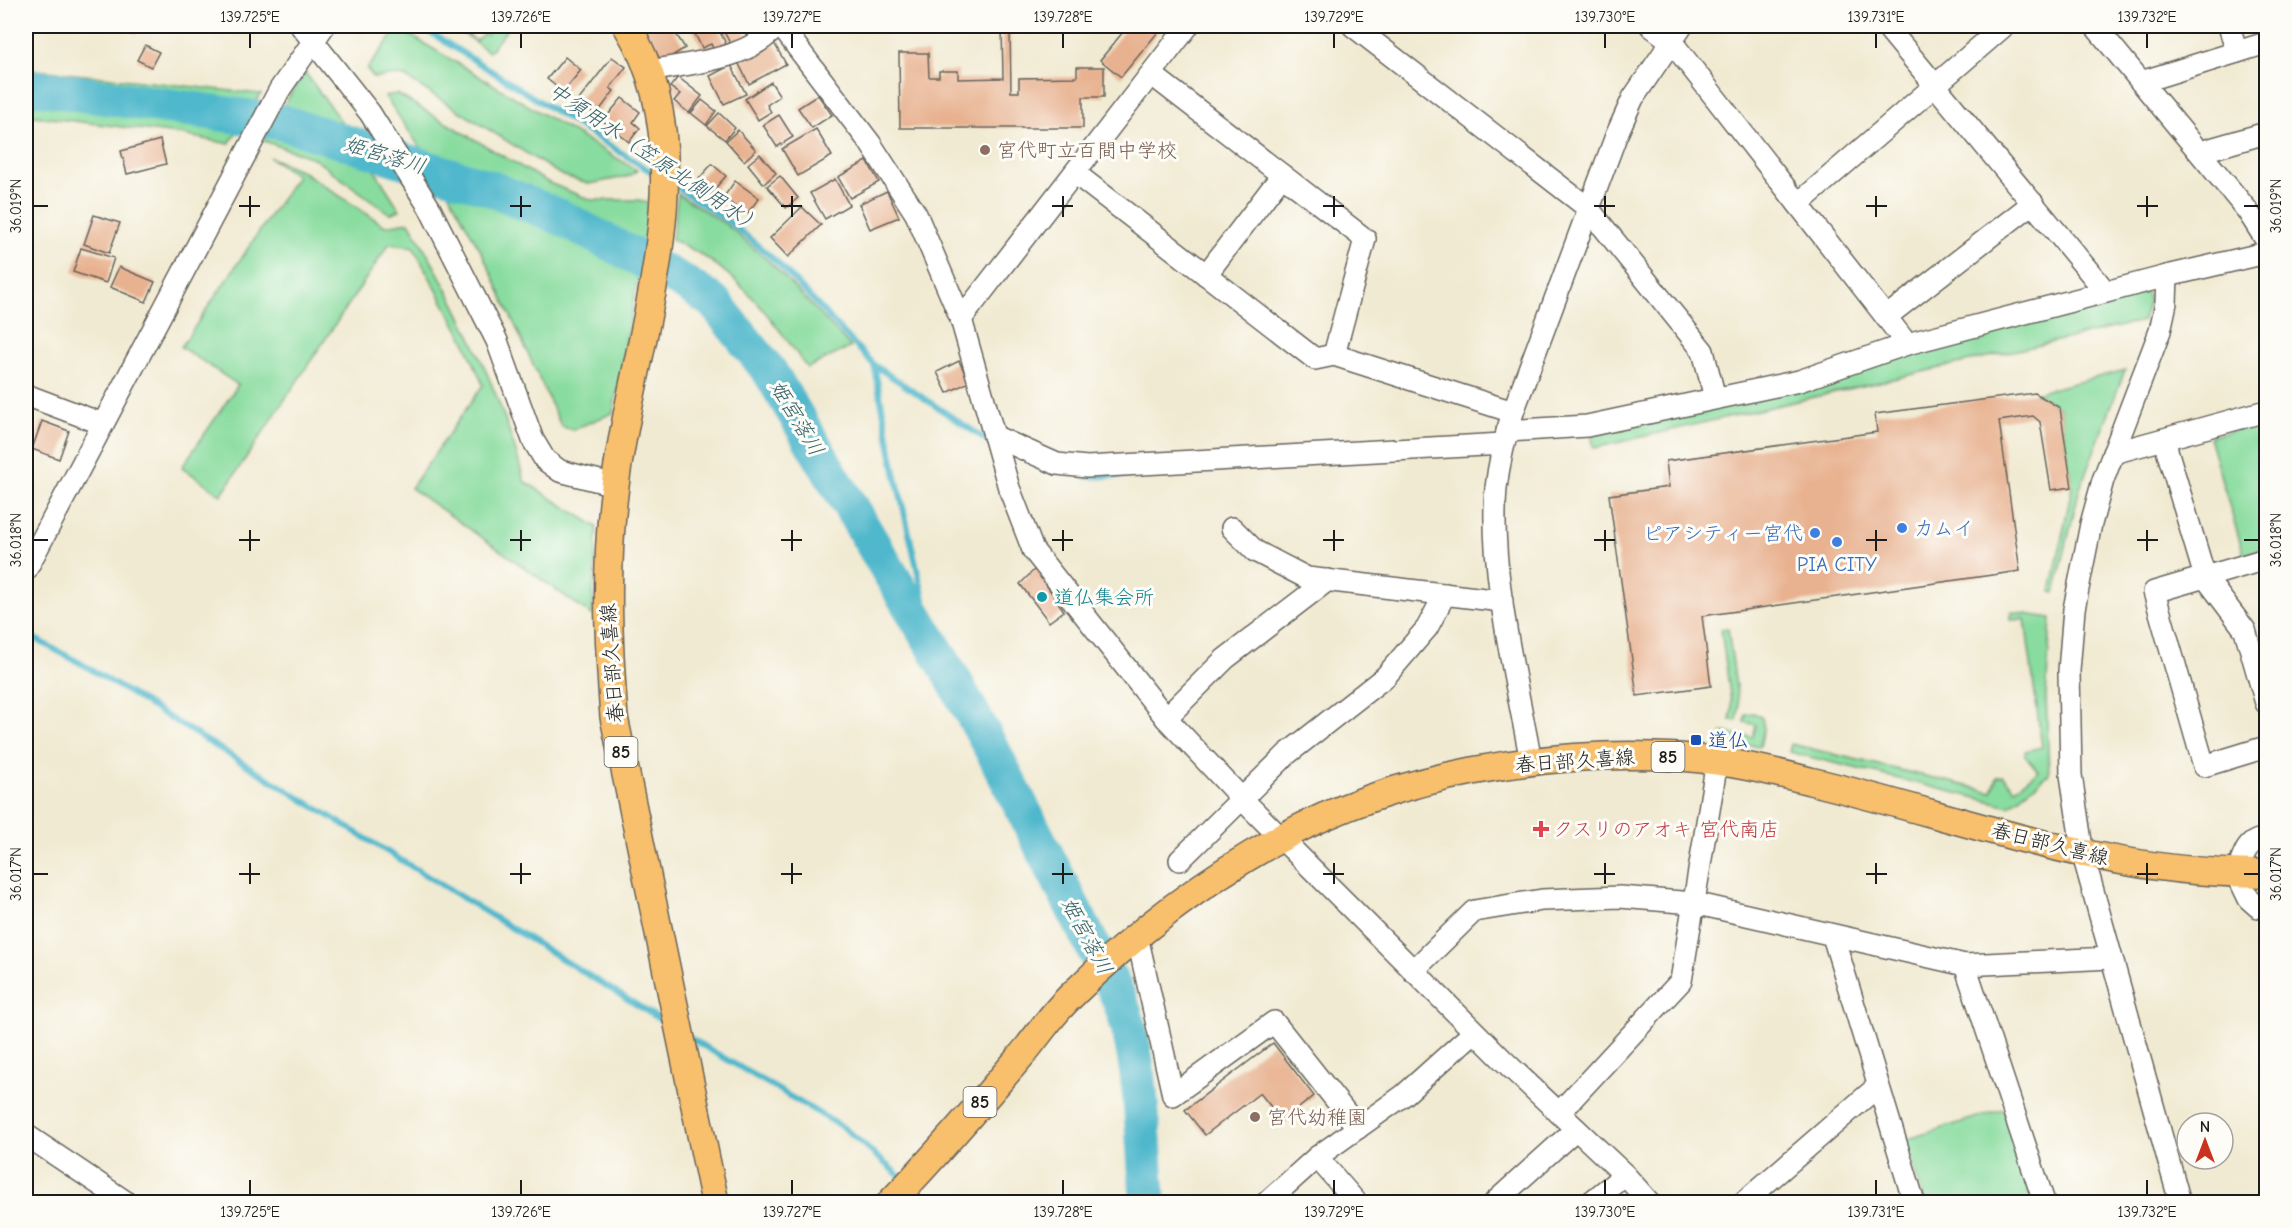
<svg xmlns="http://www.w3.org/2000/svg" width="2292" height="1228" font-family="'Comic Neue','Klee One',sans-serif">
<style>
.green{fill:#88dc9f;stroke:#527c5e;stroke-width:1.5}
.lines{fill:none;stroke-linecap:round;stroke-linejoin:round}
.stream{stroke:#4fb8cc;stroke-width:6}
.river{stroke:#4fb8cc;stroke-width:36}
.building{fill:#e8b291}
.minor-casing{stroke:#67645c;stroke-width:24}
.major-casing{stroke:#67645c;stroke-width:30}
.minor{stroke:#fff;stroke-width:21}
.major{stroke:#f8bf6c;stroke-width:27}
.ticks{fill:none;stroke:#1c1c1c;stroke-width:2}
.education-dot{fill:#8d6e63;stroke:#fdfcf7;stroke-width:2}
.shop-dot{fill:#3f7fe0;stroke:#fdfcf7;stroke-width:2}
.culture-dot{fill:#0f9aa8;stroke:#fdfcf7;stroke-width:2}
.transit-dot{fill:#1a4fb4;stroke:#fdfcf7;stroke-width:2}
.health-dot{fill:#e0444e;stroke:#fdfcf7;stroke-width:2}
.labels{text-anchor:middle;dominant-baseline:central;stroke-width:6;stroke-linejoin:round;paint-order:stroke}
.shield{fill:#fdfcf7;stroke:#605f5e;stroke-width:1.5}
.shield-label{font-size:18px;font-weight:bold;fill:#1c1c1c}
.education-label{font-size:20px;fill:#785e54;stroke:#fdfcf7;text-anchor:start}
.shop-label{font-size:20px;fill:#366cbe;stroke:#fdfcf7;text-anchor:start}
.culture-label{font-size:20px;fill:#0d838f;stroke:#fdfcf7;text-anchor:start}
.street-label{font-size:20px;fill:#1c1c1c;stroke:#fdfcf7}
.transit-label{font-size:20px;fill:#164399;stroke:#fdfcf7;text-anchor:start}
.health-label{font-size:20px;fill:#be3a42;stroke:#fdfcf7;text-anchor:start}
.water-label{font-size:21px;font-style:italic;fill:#33626b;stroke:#fdfcf7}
.neatline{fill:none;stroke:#1c1c1c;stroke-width:2}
.ticks-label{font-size:15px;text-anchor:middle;fill:#1c1c1c}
</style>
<rect width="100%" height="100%" fill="#fdfcf7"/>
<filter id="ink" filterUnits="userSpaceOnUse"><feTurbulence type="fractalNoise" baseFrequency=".0167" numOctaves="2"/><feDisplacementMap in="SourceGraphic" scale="12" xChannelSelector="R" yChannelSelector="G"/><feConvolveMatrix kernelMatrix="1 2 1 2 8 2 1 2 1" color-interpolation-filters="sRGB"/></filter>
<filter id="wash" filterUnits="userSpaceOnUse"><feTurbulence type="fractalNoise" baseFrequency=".008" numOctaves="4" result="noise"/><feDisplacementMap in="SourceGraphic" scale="24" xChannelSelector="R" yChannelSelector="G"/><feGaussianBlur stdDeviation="1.35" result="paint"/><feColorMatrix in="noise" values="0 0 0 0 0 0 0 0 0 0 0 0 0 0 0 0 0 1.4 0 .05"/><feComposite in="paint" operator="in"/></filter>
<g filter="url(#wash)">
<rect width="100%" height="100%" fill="#f1ead2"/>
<g class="green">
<polygon points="453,26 459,26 476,41 484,33 487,35 495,26 501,26 506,31 489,52"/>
<polygon points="398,28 637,170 630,176 589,184 561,175 405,77 395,75 374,78 367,69"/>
<polygon points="26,69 57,72 261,94 254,105 26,79"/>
<polygon points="304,71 348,131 315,118 280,112"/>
<polygon points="397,94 549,183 591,200 639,200 652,204 643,250 597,223 423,152 385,96"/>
<polygon points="26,95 132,109 240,127 229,144 178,134 26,115"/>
<polygon points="269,132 339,147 367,158 400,210 390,214 313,158 264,141"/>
<path d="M269,157l33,14 83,55 24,-4c48,80 92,168 115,259l73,46 -5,88 -181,-127 72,-103 -19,-45 -51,-93 -24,-3 -168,251 -39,-28 56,-82 -57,-38 116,-171z"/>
<polygon points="443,183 528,212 587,241 639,272 613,413 572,430 561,426 483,255"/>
<path d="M678,194l49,31 46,40 78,82 -44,21c-36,-52 -75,-104 -135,-128z"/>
<polygon points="2146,292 2149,300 2143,321 1594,448 1591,433"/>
<polygon points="2125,370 2079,491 2055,593 2051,592 2072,487 2060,408 2035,393"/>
<polygon points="2266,421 2266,548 2244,555 2209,437"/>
<polygon points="2012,612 2051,618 2046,696 2049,774 2009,806 1789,752 1791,744 1992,792 1997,777 2004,776 2015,789 2038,771 2025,755 2025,751 2042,747 2025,619 2010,620"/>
<polygon points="1728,628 1739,708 1737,721 1730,720 1732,709 1721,629"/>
<polygon points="1754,713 1762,718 1764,729 1760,746 1721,742 1723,732 1753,737 1756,725 1744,722 1746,714"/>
<polygon points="2003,1109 2032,1202 1925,1202 1905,1140"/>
</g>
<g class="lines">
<g class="stream">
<polyline points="420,26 655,174"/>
<polyline points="672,184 730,222 777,262 874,365 895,472 936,651"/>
<polyline points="874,365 991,443"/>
<polyline points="1087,477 1128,475"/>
<polyline points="26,634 82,664 671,1026"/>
<polyline points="690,1038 844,1128 903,1179"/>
<polyline points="912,1189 925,1202"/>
</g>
<path class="river" d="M26,86l255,36 209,66 70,29 120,63 34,22 56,70 182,305 43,78 121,237c27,57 26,147 32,210"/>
</g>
<g id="blocks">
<g class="building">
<polygon points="121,26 140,26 136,34"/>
<polygon points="643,26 671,26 685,48 662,62 640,27"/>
<polygon points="691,26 717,26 726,44 714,50 711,44 702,48"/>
<polygon points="721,26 742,26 747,36 731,45"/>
<polygon points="1002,26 1010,26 1011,92 1019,92 1019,78 1077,77 1077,67 1104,67 1104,97 1083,97 1083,128 900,128 899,53 928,53 929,77 939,77 939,71 958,71 958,79 1003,78"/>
<polygon points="1128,26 1163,26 1121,77 1100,60"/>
<polygon points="774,43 786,64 749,84 738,62"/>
<polygon points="145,45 159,52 151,67 137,60"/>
<polygon points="565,57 581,70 563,92 547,79"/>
<polygon points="612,57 626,67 610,88 614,91 596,115 578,101"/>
<polygon points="731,65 746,94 724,104 710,76"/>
<polygon points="678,77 702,96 689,113 674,101 680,94 670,87"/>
<polygon points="771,82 780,96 767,105 771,112 758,120 745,99"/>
<polygon points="818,95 832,115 812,128 798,108"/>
<polygon points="622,98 640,112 633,122 640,128 629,142 603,121"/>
<polygon points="702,100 716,111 706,125 691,113"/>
<polygon points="719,113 735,128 725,140 707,126"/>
<polygon points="779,115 793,137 777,147 763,125"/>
<polygon points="816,129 832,156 798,176 782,149"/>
<polygon points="738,130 756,150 744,161 726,141"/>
<polygon points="160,140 166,164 127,174 121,151"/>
<polygon points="760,154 776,173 764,184 748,164"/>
<polygon points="867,161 879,182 850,198 838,177"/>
<polygon points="712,164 726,176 710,194 696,182"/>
<polygon points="780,176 798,198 786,208 767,186"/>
<polygon points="835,179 849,205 825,219 810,193"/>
<polygon points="735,181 759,198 747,214 723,198"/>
<polygon points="887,191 899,217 870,229 859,204"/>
<polygon points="802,207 821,225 788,257 770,238"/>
<polygon points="94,215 120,223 109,253 84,244"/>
<polygon points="81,248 114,258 106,283 73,272"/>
<polygon points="119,267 155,282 146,302 110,287"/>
<polygon points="959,361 969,382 947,393 937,372"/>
<polygon points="2035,393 2060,408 2072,487 2051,490 2040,422 2033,416 1999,421 2020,571 1702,616 1711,686 1637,696 1609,495 1669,487 1666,461 1877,432 1875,414"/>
<polygon points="42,421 69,431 59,459 32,449"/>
<polygon points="1038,566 1046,576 1042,579 1064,611 1049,622 1020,584"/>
<polygon points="1273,1043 1314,1096 1282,1121 1260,1093 1205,1135 1185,1110"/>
</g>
</g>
</g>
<g filter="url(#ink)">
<use href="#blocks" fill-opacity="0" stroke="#67645c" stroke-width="1.5"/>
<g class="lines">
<g class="minor-casing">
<g id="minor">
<polyline points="301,26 370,113 429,207 497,341 533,440 545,460 560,471 615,485"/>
<polyline points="781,26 870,143 916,214 961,319 1009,488 1033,550 1166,718 1242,799 1505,1062 1625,1175 1649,1202"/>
<polyline points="1353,26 1588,208 1703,351 1715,398"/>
<polyline points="1651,26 1671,41 1907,344"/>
<polyline points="1886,26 2106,292"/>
<polyline points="2095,26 2247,210 2266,240"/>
<polyline points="2229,26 2237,52"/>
<path d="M650,71c44,-9 96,-10 127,-45"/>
<polyline points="1151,74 1365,239 1334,355"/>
<polyline points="2141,82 2266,43"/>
<polyline points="2200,152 2266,133"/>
<polyline points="1076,174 1315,359 1334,355 1513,412"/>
<polyline points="1798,204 2004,26"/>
<polyline points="1206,275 1282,175"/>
<polyline points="2167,276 2166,303 2160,331 2103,480 2091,524 2074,609 2069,671 2071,775 2083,855 2180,1202"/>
<polyline points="1886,317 2033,203"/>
<polyline points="961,319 1188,26"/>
<polyline points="26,395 103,424"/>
<polyline points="1507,431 1587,426 1799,381 1907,344 2167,276 2266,253"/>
<polyline points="994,436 1057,464 1087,467 1503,444"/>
<polyline points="2164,440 2205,577 2245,630 2266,703"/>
<polyline points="2113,453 2266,411"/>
<polyline points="1232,528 1255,551 1307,578 1502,601"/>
<polyline points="2266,559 2154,592 2204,766 2266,747"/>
<polyline points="26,570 280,89 324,26"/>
<polyline points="1166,718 1225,659 1328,580"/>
<path d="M1531,762c-15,-84 -42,-190 -35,-274 3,-26 9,-51 17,-76l103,-276 17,-38 49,-72"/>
<path d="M2266,839c-20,0 -23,18 -29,35l12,25 9,8h8"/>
<polyline points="1180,860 1287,754 1385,677 1427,628 1445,594"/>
<polyline points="1137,936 1173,1095 1274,1022 1358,1128"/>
<polyline points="1833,936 1914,1202"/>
<polyline points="1965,965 2044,1202"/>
<polyline points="1413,971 1474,911 1542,900 1620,897 1694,903 1965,965 2111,958"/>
<polyline points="1559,1113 1681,981 1717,761"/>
<polyline points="26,1135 126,1202"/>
<polyline points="1317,1157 1356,1202"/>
<polyline points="1267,1202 1317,1157 1404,1095 1474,1032"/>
<polyline points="1495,1202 1576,1129"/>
<polyline points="1591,1202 1625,1175"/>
<polyline points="1744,1202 1878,1086"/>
</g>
</g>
<g class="major-casing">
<g id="major">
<path d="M627,26c83,132 5,318 -12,460 -10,78 -7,153 -1,231l101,485"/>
<path d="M891,1202c45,-46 87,-96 129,-145 17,-20 31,-42 50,-60 62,-61 133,-117 211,-159 116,-64 268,-89 399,-81 45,3 88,13 130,24 152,36 299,96 456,92"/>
</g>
</g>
<use href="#minor" class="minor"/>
<use href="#major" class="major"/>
</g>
</g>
<path class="ticks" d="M250,33v15M521,33v15M792,33v15M1063,33v15M1334,33v15M1605,33v15M1876,33v15M2147,33v15M250,196v21M521,196v21M792,196v21M1063,196v21M1334,196v21M1605,196v21M1876,196v21M2147,196v21M33,206h15M239,206h21M510,206h21M781,206h21M1052,206h21M1323,206h21M1594,206h21M1866,206h21M2137,206h21M2244,206h15M250,530v21M521,530v21M792,530v21M1063,530v21M1334,530v21M1605,530v21M1876,530v21M2147,530v21M33,540h15M239,540h21M510,540h21M781,540h21M1052,540h21M1323,540h21M1594,540h21M1866,540h21M2137,540h21M2244,540h15M250,863v21M521,863v21M792,863v21M1063,863v21M1334,863v21M1605,863v21M1876,863v21M2147,863v21M33,874h15M239,874h21M510,874h21M781,874h21M1052,874h21M1323,874h21M1594,874h21M1866,874h21M2137,874h21M2244,874h15M250,1180v15M521,1180v15M792,1180v15M1063,1180v15M1334,1180v15M1605,1180v15M1876,1180v15M2147,1180v15"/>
<g class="education-dot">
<circle cx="985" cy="150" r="6"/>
<circle cx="1255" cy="1117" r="6"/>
</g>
<g class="shop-dot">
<circle cx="1902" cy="528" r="6"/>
<circle cx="1815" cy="533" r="6"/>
<circle cx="1837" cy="542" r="6"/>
</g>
<circle class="culture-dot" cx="1042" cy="597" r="6"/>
<rect class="transit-dot" x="1690" y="734" width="12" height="12" rx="3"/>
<path class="health-dot" d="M1538 820h6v6h6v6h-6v6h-6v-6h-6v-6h6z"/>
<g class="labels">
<g class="shield">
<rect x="604.5" y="737" width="33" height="30" rx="4.5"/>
<rect x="1651.5" y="742" width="33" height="30" rx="4.5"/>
<rect x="963.5" y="1087" width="33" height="30" rx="4.5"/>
</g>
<g class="shield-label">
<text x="621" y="752">85</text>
<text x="1668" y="757">85</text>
<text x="980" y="1102">85</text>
</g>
<g class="education-label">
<text x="997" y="150">宮代町立百間中学校</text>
<text x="1267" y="1117">宮代幼稚園</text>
</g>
<g class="shop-label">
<text x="1914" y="528">カムイ</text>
<text x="1803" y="533" text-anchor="end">ピアシティー宮代</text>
<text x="1837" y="564" text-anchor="middle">PIA CITY</text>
</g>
<g class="culture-label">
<text x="1054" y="597">道仏集会所</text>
</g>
<g class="street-label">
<text transform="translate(612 663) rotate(-94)">春日部久喜線</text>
<text transform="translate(1575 761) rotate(-4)">春日部久喜線</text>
<text transform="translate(2050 844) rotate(14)">春日部久喜線</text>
</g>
<g class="transit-label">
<text x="1708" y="740">道仏</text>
</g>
<g class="health-label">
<text x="1553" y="829">クスリのアオキ 宮代南店</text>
</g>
<g class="water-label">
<text transform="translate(385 155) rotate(17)">姫宮落川</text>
<text transform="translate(655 158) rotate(34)">中須用水（笠原北側用水）</text>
<text transform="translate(797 418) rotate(59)">姫宮落川</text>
<text transform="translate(1087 936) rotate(62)">姫宮落川</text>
</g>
</g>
<rect width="2292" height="1228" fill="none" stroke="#fdfcf7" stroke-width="66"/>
<g transform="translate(2205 1141)"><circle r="28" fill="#fdfcf7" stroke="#a3a29f" stroke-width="1.5"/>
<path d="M0-4.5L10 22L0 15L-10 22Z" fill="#c8321e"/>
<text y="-9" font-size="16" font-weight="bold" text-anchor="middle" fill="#1c1c1c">N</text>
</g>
<rect x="33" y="33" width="2226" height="1162" class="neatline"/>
<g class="ticks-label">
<text x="250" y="22">139.725°E</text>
<text x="521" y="22">139.726°E</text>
<text x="792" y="22">139.727°E</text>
<text x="1063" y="22">139.728°E</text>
<text x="1334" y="22">139.729°E</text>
<text x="1605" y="22">139.730°E</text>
<text x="1876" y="22">139.731°E</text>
<text x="2147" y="22">139.732°E</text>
<text transform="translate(16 206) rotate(-90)" y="5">36.019°N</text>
<text transform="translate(2276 206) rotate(-90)" y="5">36.019°N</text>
<text transform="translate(16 540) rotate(-90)" y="5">36.018°N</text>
<text transform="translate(2276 540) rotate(-90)" y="5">36.018°N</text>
<text transform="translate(16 874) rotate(-90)" y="5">36.017°N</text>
<text transform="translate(2276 874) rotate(-90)" y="5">36.017°N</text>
<text x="250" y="1217">139.725°E</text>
<text x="521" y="1217">139.726°E</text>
<text x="792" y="1217">139.727°E</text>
<text x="1063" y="1217">139.728°E</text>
<text x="1334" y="1217">139.729°E</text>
<text x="1605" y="1217">139.730°E</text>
<text x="1876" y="1217">139.731°E</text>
<text x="2147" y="1217">139.732°E</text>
</g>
</svg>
